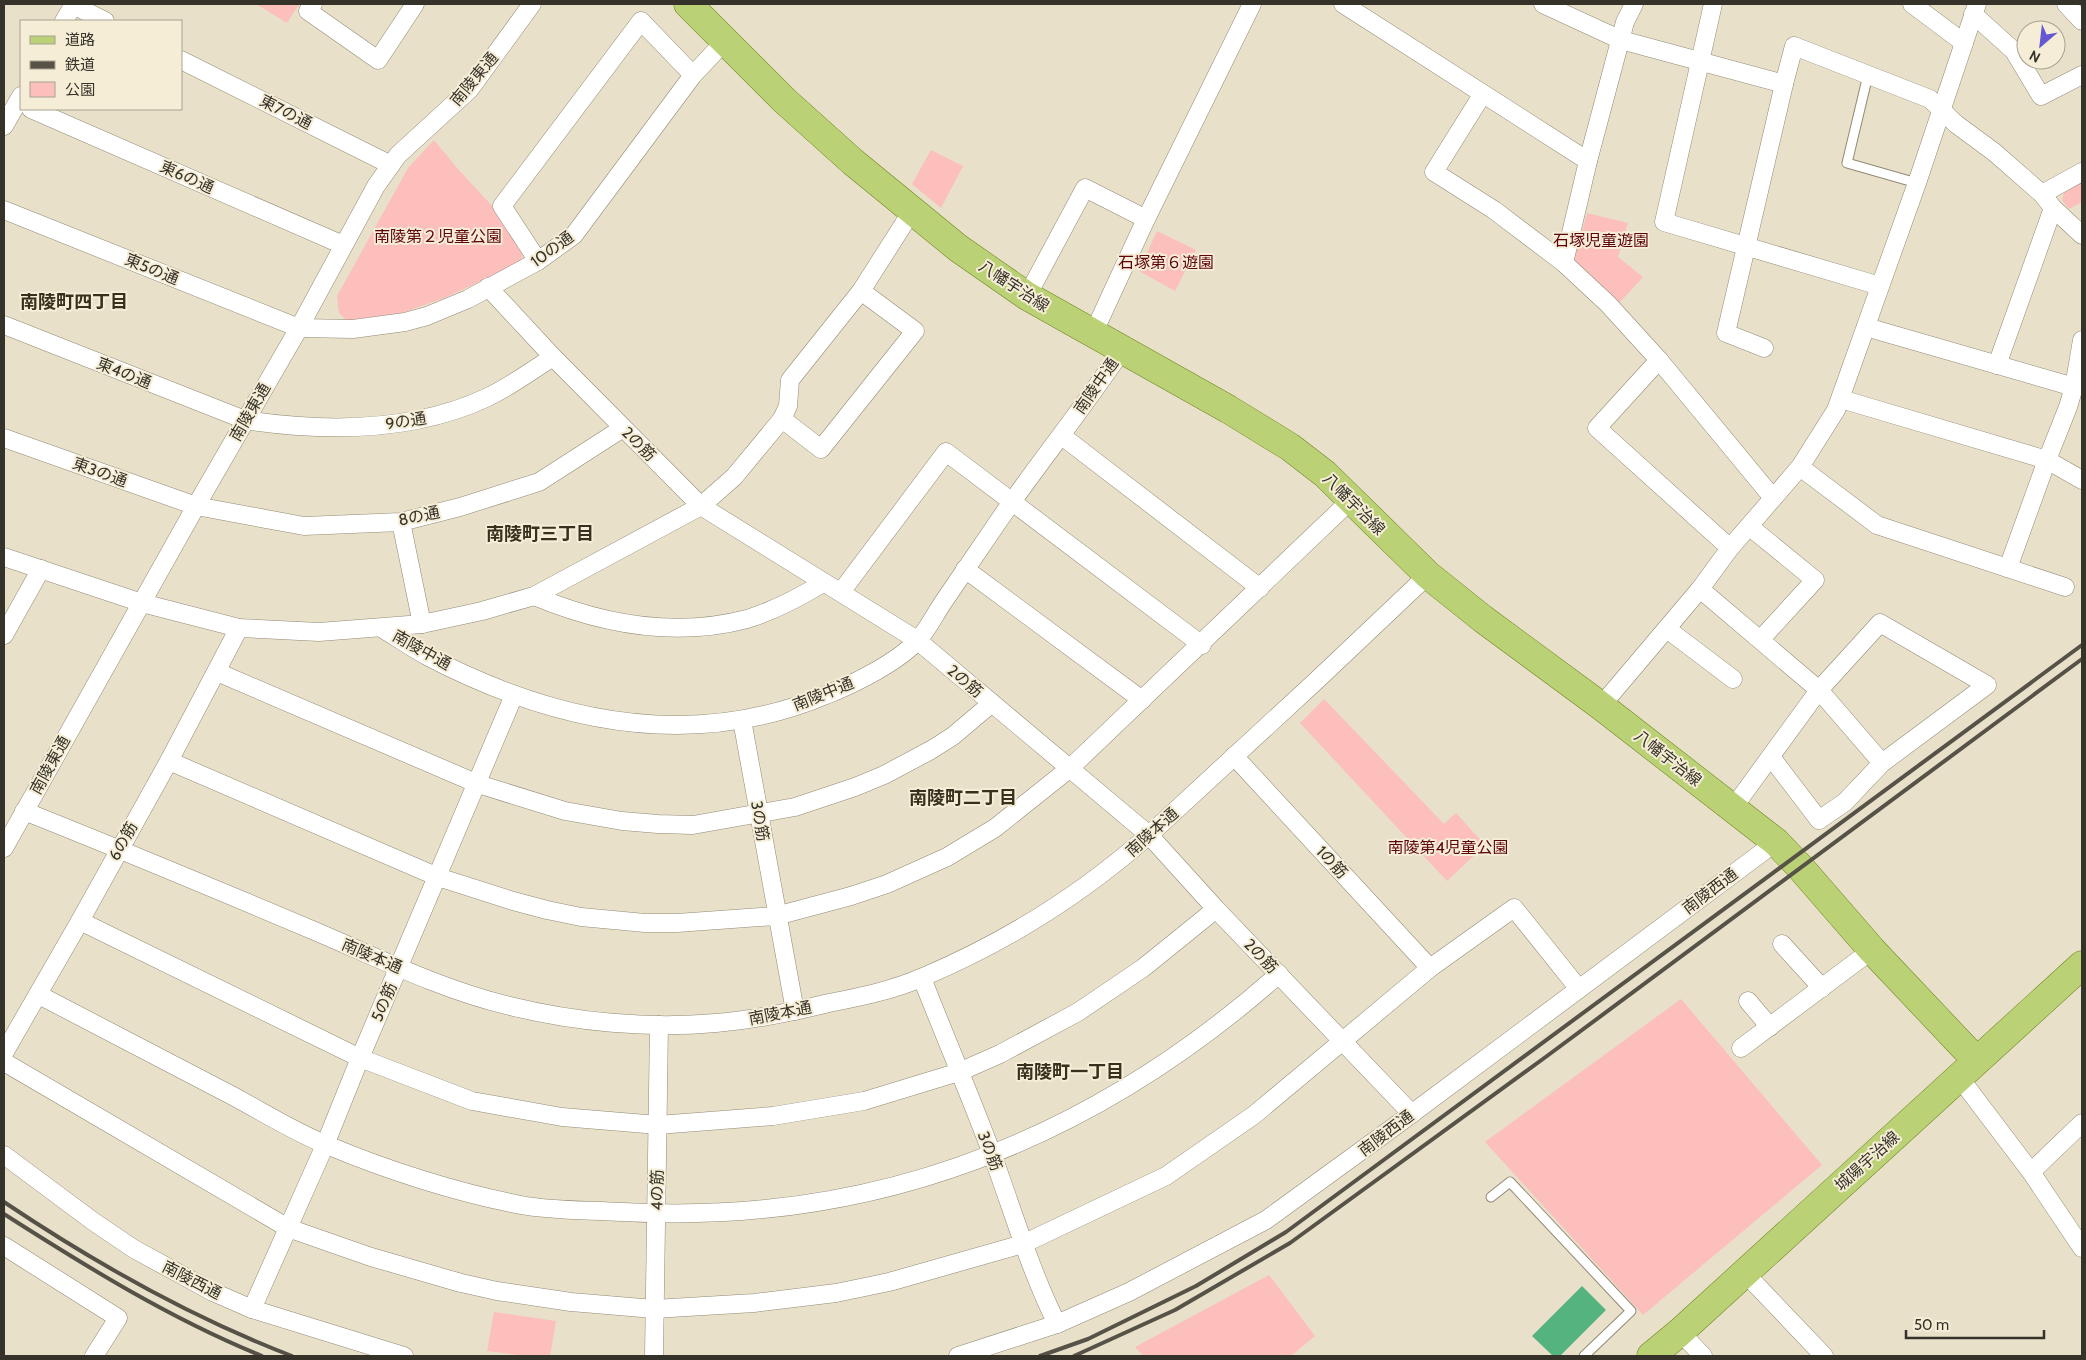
<svg xmlns="http://www.w3.org/2000/svg" width="2086" height="1360" font-family="Cabin,'Noto Sans JP',sans-serif">
<style>
.green{fill:#fcbfbb}
.water{fill:#55b380}
.lines{fill:none;stroke-linecap:round;stroke-linejoin:round}
.lane-casing{stroke:#928a75;stroke-width:11}
.street-casing{stroke:#928a75;stroke-width:19}
.primary-casing{stroke:#6e851f;stroke-width:29}
.lane{stroke:#fff;stroke-width:9}
.street{stroke:#fff;stroke-width:18}
.primary{stroke:#bbd176;stroke-width:28}
.rail{stroke:#565247;stroke-width:4}
.labels{text-anchor:middle;dominant-baseline:central;stroke-width:4;stroke-linejoin:round;paint-order:stroke}
.street-label{font-size:16px;fill:#353229;stroke:#f5edd6}
.park-label{font-size:16px;fill:#5d030d;stroke:#f5edd6}
.neighbourhood-label{font-size:18px;font-weight:bold;fill:#37301d;stroke:#f5edd6}
</style>
<rect width="100%" height="100%" fill="#e8e0c9"/>
<g class="green">
<polygon points="256,4 299,4 287,23"/>
<polygon points="434,140 458,169 493,207 523,256 518,264 444,298 393,316 348,322 339,313 337,296 408,168"/>
<polygon points="931,150 963,166 941,208 912,184"/>
<polygon points="2082,182 2082,202 2069,209 2062,200 2064,193"/>
<polygon points="1587,213 1628,223 1618,257 1643,277 1619,303 1574,261"/>
<polygon points="1157,231 1196,250 1175,291 1139,271"/>
<polygon points="1324,699 1444,824 1456,813 1485,845 1447,881 1300,723"/>
<polygon points="1681,999 1822,1165 1643,1315 1485,1142"/>
<polygon points="1269,1275 1315,1336 1291,1356 1143,1356 1135,1347"/>
<polygon points="494,1312 556,1321 550,1356 525,1356 487,1351"/>
</g>
<polygon class="water" points="1582,1286 1606,1310 1560,1356 1553,1356 1532,1336"/>
<g class="lines">
<g class="lane-casing">
<g id="lane">
<polyline points="1868,75 1847,163 1917,183"/>
<polyline points="1491,1197 1510,1182 1631,1311 1584,1356"/>
</g>
</g>
<g class="street-casing">
<g id="street">
<polyline points="313,4 308,11 378,60 415,4"/>
<polyline points="1343,4 1588,161"/>
<polyline points="1543,4 1621,40 1784,84 1794,46 1930,99 1956,124 1994,152 2042,194 2053,208 2082,235"/>
<polyline points="1634,4 1625,22 1588,161 1564,263 1608,304 1659,360 1773,498"/>
<polyline points="1713,4 1664,222 1880,286"/>
<polyline points="1912,4 1964,43"/>
<polyline points="2066,4 2082,21"/>
<polyline points="73,5 105,21"/>
<polyline points="1973,14 2014,51 2041,96 2082,75"/>
<polyline points="64,21 74,4"/>
<polyline points="181,60 391,165"/>
<polyline points="1482,95 1434,172 1494,210 1564,263"/>
<polyline points="31,109 343,245"/>
<polyline points="4,126 21,96"/>
<polyline points="2042,194 2082,172"/>
<polyline points="4,210 299,328 353,329 405,322 427,316 468,299 538,261 574,235 693,75 724,42"/>
<polyline points="538,261 502,206 641,21 693,75"/>
<polyline points="488,287 553,357 701,506 917,640 1149,835 1216,909 1412,1114"/>
<polyline points="1027,296 1085,188 1146,219"/>
<path d="M4,325l241,95c79,12 169,12 243,-23 23,-11 43,-26 65,-40"/>
<polyline points="1866,327 2074,387"/>
<polyline points="1093,334 1146,219 1252,4"/>
<polyline points="1764,348 1726,333 1784,84"/>
<polyline points="1659,360 1597,428 1730,548"/>
<polyline points="1997,365 2053,208"/>
<polyline points="1841,399 2047,460 2082,480"/>
<polyline points="782,419 821,449 915,331 861,291"/>
<polyline points="1062,436 1260,588"/>
<polyline points="4,438 196,506 304,526 401,522 460,507 539,482 623,428"/>
<polyline points="1800,467 1877,525 2065,587"/>
<polyline points="401,522 422,624"/>
<polyline points="1750,527 1815,580 1761,639"/>
<polyline points="4,557 142,603 239,628 319,632 422,624 482,611 534,596 701,506 734,477 782,419 788,406 790,380 861,291 912,211"/>
<polyline points="2008,568 2047,460 2068,407 2074,387 2082,340"/>
<polyline points="965,569 1142,700"/>
<polyline points="1700,589 1819,690 1733,808"/>
<polyline points="841,592 946,452 1202,645"/>
<path d="M534,596c67,28 141,42 213,23 26,-8 53,-22 76,-36"/>
<path d="M383,629c15,9 29,19 44,27 126,66 263,96 399,39 28,-11 72,-33 92,-55 10,-11 17,-26 26,-39 19,-28 38,-56 58,-85 39,-56 82,-109 120,-166"/>
<polyline points="1667,629 1733,679"/>
<polyline points="4,635 41,569"/>
<polyline points="217,672 478,784 565,811 622,821 658,824 693,825 795,807 855,787 884,775 931,750 953,736 992,703"/>
<polyline points="1601,706 1700,589 1730,548 1800,467 1836,410 1917,183 1977,4"/>
<polyline points="742,720 795,1011"/>
<polyline points="1234,756 1430,968"/>
<polyline points="1771,757 1819,820 1845,802 1882,763 1819,690 1880,623 1987,685 1882,763"/>
<polyline points="169,761 438,877 513,901 547,910 581,917 645,923 677,923 776,916 851,896 887,884 947,857 995,828 1069,769 1352,499"/>
<path d="M24,811c98,39 196,80 293,121 63,27 126,58 193,74 64,16 139,23 206,17 38,-3 76,-11 113,-20 31,-6 65,-13 94,-26 83,-35 158,-82 226,-142l167,-154 112,-106"/>
<polyline points="4,848 196,506 299,328 376,186 398,155 470,89 532,4"/>
<polyline points="80,921 360,1058 472,1101 562,1117 658,1125 773,1116 864,1101 959,1072 1000,1054 1078,1012 1143,968 1216,909"/>
<polyline points="1782,944 1822,988"/>
<path d="M922,978c23,59 48,117 70,176 21,57 38,116 65,170"/>
<path d="M39,995c64,33 128,67 192,100 32,17 63,37 96,50 59,25 131,48 194,60 30,6 70,5 101,7 251,14 470,-72 657,-238"/>
<polyline points="1748,1001 1770,1027"/>
<polyline points="1741,1048 1872,950"/>
<polyline points="4,1053 80,921 169,761 239,628"/>
<polyline points="4,1062 288,1228 371,1257 461,1283 497,1291 571,1302 654,1309 754,1303 836,1293 889,1282 1023,1244 1166,1176 1254,1115 1430,968 1514,908 1579,989"/>
<polyline points="1959,1077 2031,1172 2082,1248"/>
<polyline points="4,1155 94,1222 134,1249 213,1292 252,1309 404,1356"/>
<polyline points="2031,1172 2082,1123"/>
<polyline points="4,1246 118,1318 94,1356"/>
<polyline points="1744,1272 1824,1356"/>
<polyline points="252,1309 325,1145 360,1058 514,695"/>
<polyline points="1680,1332 1703,1356"/>
<polyline points="654,1356 659,1025"/>
<polyline points="958,1356 1057,1324 1129,1292 1266,1220 1402,1121 1776,842"/>
</g>
</g>
<g class="primary-casing">
<g id="primary">
<polyline points="688,4 785,101 853,162 958,248 1027,296 1228,409 1290,447 1325,474 1428,575 1483,619 1601,706 1776,842 1800,867 1872,950 1976,1060"/>
<polyline points="1651,1356 1680,1332 2082,965"/>
</g>
</g>
<use href="#lane" class="lane"/>
<use href="#street" class="street"/>
<use href="#primary" class="primary"/>
<g class="rail">
<path d="M4,1202c91,61 186,115 288,154"/>
<path d="M4,1214c83,53 167,105 258,142"/>
<polyline points="1040,1356 1088,1339 1196,1286 1286,1232 2082,645"/>
<polyline points="1074,1356 1175,1310 1290,1243 1547,1056 2082,659"/>
</g>
</g>
<g class="labels">
<g class="street-label">
<text transform="translate(474 79) rotate(-50)">南陵東通</text>
<text transform="translate(286 112) rotate(27)">東7の通</text>
<text transform="translate(187 177) rotate(24)">東6の通</text>
<text transform="translate(552 249) rotate(-36)">10の通</text>
<text transform="translate(152 269) rotate(22)">東5の通</text>
<text transform="translate(1014 286) rotate(33)">八幡宇治線</text>
<text transform="translate(124 373) rotate(22)">東4の通</text>
<text transform="translate(1096 386) rotate(-55)">南陵中通</text>
<text transform="translate(250 412) rotate(-60)">南陵東通</text>
<text transform="translate(406 421) rotate(-9)">9の通</text>
<text transform="translate(639 444) rotate(45)">2の筋</text>
<text transform="translate(100 472) rotate(20)">東3の通</text>
<text transform="translate(1354 504) rotate(45)">八幡宇治線</text>
<text transform="translate(419 516) rotate(-12)">8の通</text>
<text transform="translate(422 650) rotate(29)">南陵中通</text>
<text transform="translate(965 681) rotate(40)">2の筋</text>
<text transform="translate(823 694) rotate(-22)">南陵中通</text>
<text transform="translate(1668 758) rotate(38)">八幡宇治線</text>
<text transform="translate(50 765) rotate(-61)">南陵東通</text>
<text transform="translate(760 821) rotate(80)">3の筋</text>
<text transform="translate(1152 832) rotate(-42)">南陵本通</text>
<text transform="translate(123 841) rotate(-61)">6の筋</text>
<text transform="translate(1332 862) rotate(47)">1の筋</text>
<text transform="translate(1710 891) rotate(-37)">南陵西通</text>
<text transform="translate(372 956) rotate(23)">南陵本通</text>
<text transform="translate(1261 956) rotate(46)">2の筋</text>
<text transform="translate(384 1002) rotate(-67)">5の筋</text>
<text transform="translate(780 1013) rotate(-11)">南陵本通</text>
<text transform="translate(1386 1133) rotate(-37)">南陵西通</text>
<text transform="translate(990 1151) rotate(69)">3の筋</text>
<text transform="translate(1867 1161) rotate(-42)">城陽宇治線</text>
<text transform="translate(657 1190) rotate(-89)">4の筋</text>
<text transform="translate(192 1280) rotate(27)">南陵西通</text>
</g>
<g class="park-label">
<text x="438" y="236">南陵第２児童公園</text>
<text x="1601" y="240">石塚児童遊園</text>
<text x="1166" y="262">石塚第６遊園</text>
<text x="1448" y="847">南陵第4児童公園</text>
</g>
<g class="neighbourhood-label">
<text x="74" y="302">南陵町四丁目</text>
<text x="540" y="534">南陵町三丁目</text>
<text x="963" y="798">南陵町二丁目</text>
<text x="1070" y="1072">南陵町一丁目</text>
</g>
</g>
<rect width="2086" height="1360" fill="none" stroke="#353229" stroke-width="10"/>
<rect x="20" y="20" width="162" height="90" fill="#f5edd6" stroke="#a8a291"/>
<rect x="30" y="36" width="25" height="8" fill="#bbd176" stroke="#a8a291"/>
<text x="65" y="45" font-size="15" fill="#353229">道路</text>
<rect x="30" y="61" width="25" height="8" fill="#565247" stroke="#a8a291"/>
<text x="65" y="70" font-size="15" fill="#353229">鉄道</text>
<rect x="30" y="82" width="25" height="15" fill="#fcbfbb" stroke="#a8a291"/>
<text x="65" y="95" font-size="15" fill="#353229">公園</text>
<g transform="translate(2041 45) rotate(208)"><circle r="24" fill="#f5edd6" stroke="#a8a291"/>
<path d="M0-4L9 19L0 12L-9 19Z" fill="#6558d2"/>
<text y="-8" font-size="14" font-weight="bold" text-anchor="middle" fill="#353229">N</text>
</g>
<path d="M1906 1330v8h138v-8" fill="none" stroke="#353229" stroke-width="2.5"/>
<text x="1914" y="1330" font-size="15" fill="#353229" stroke="#f5edd6" stroke-width="4" paint-order="stroke">50 m</text>
</svg>
